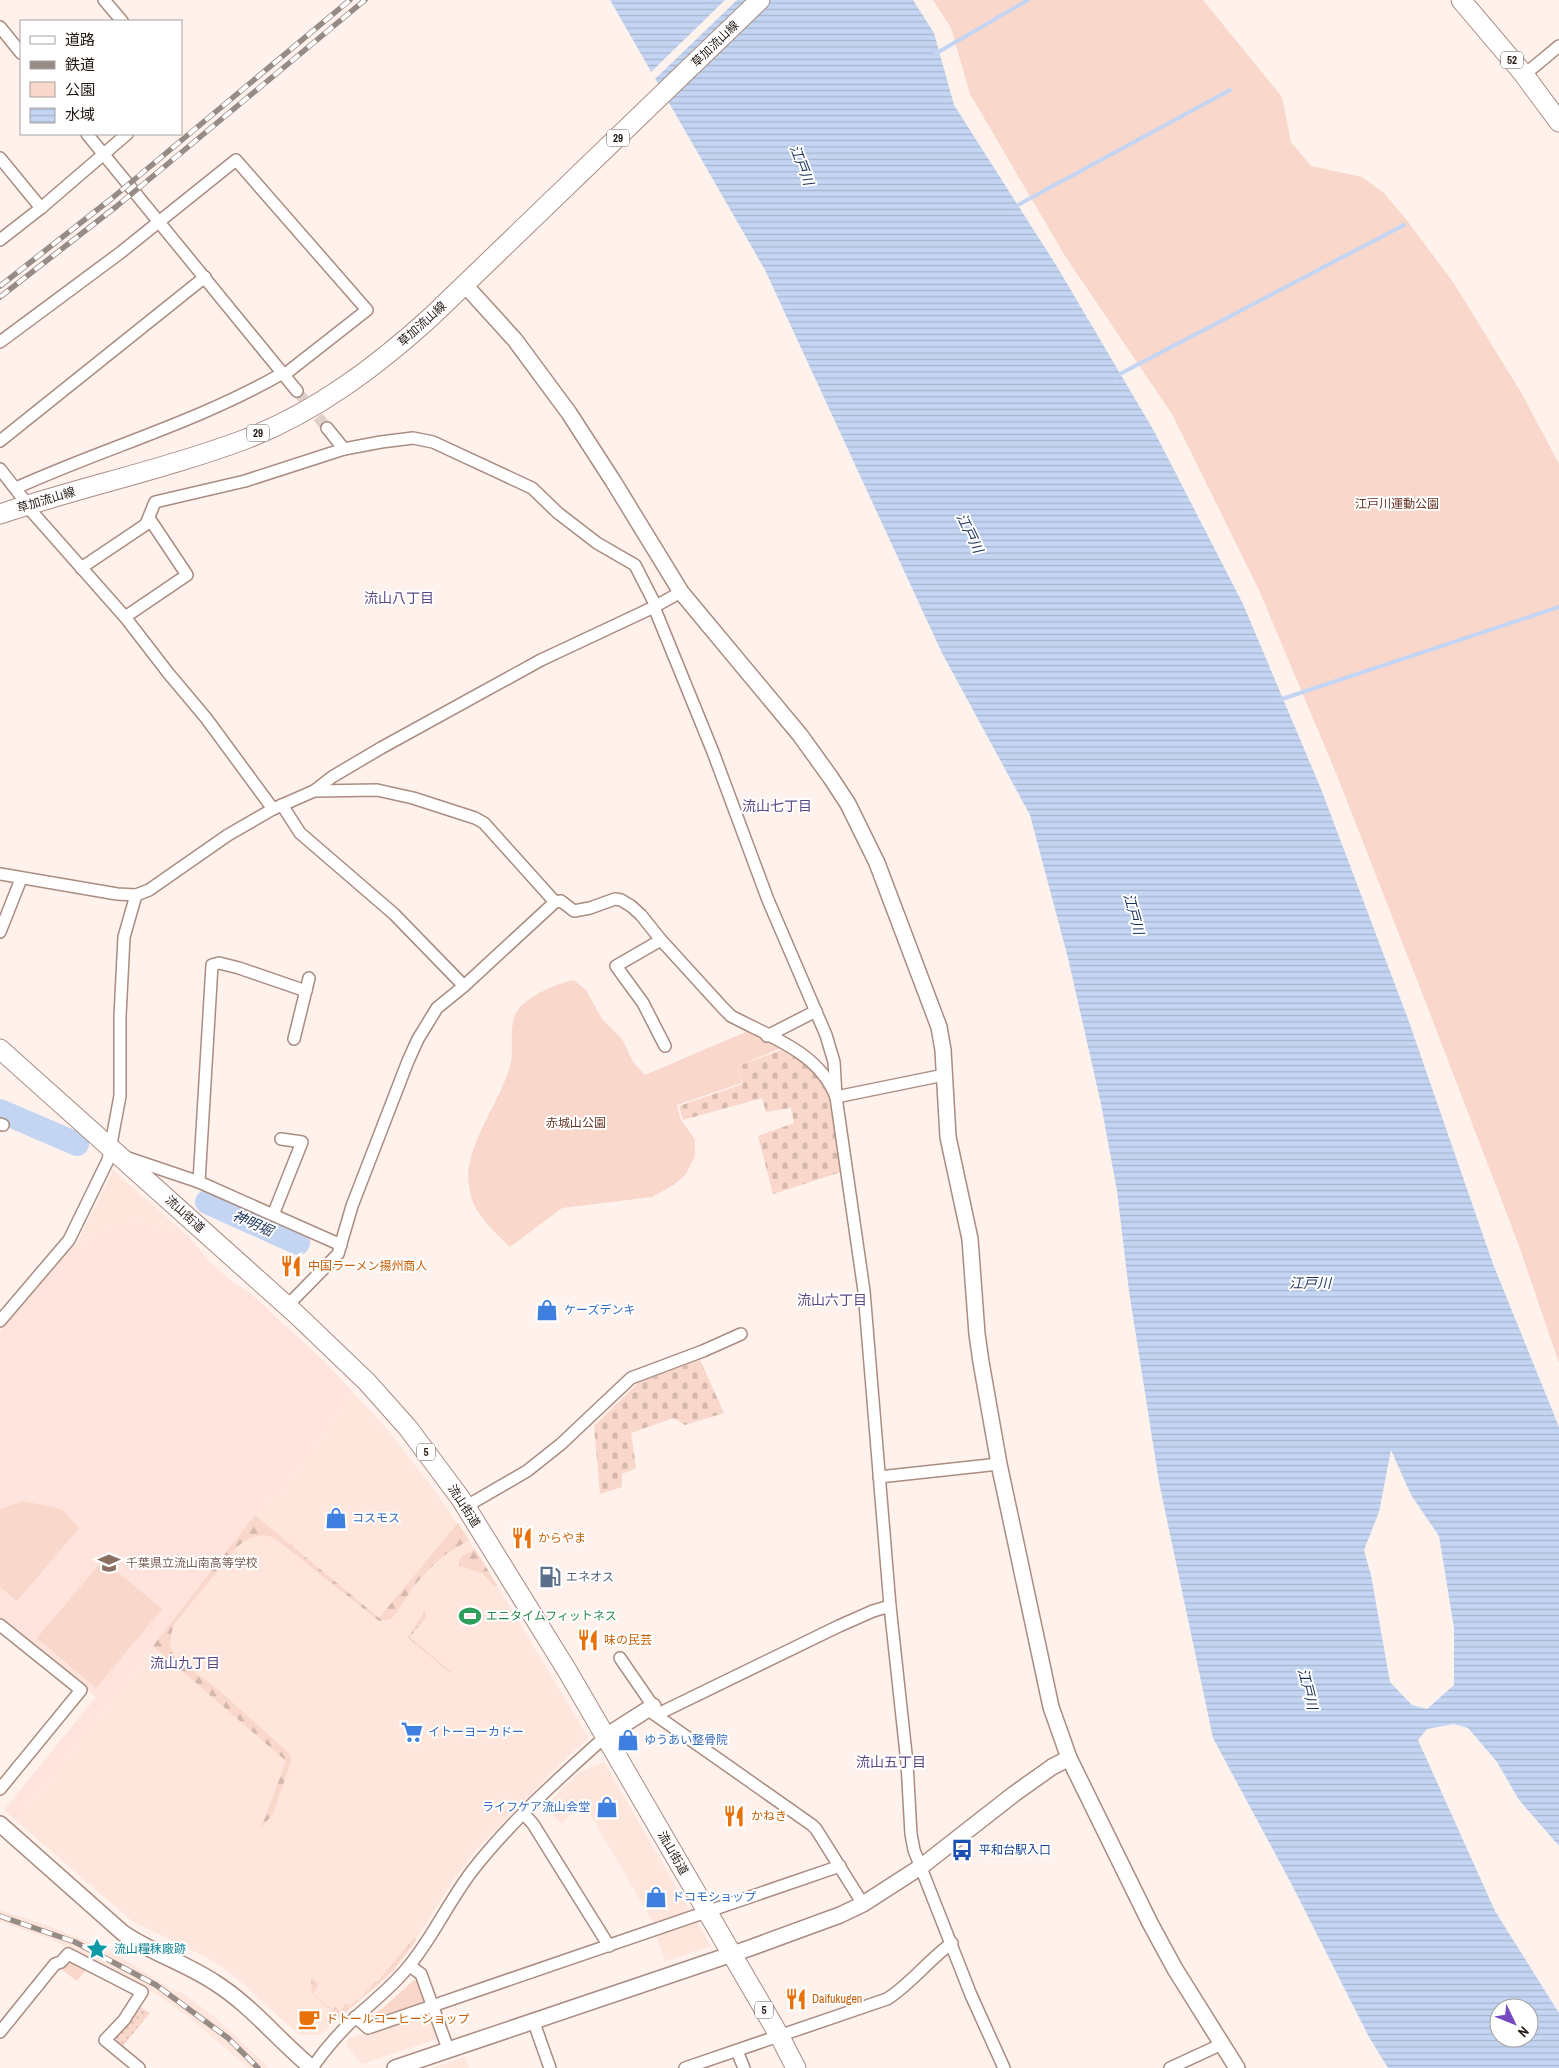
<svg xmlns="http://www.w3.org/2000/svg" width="1559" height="2068" font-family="'Archivo Narrow','Noto Sans JP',sans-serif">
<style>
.built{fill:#ffe6dd}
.education{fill:#fee4dd}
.forest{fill:url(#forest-firs)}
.cemetery{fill:url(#cemetery-stones)}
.park{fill:#f9d7ca}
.garden{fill:url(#garden-dots)}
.water{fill:url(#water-rules);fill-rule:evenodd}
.pier{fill:#fff1ec}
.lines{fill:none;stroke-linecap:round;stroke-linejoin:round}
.stream{stroke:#c3d5f2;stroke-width:4}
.river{stroke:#c3d5f2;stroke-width:24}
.minor-tunnel{stroke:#ded0cb;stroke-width:11;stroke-dasharray:11 5.5;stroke-linecap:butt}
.minor-casing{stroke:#aa8c81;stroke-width:14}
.tertiary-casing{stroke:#aa8c81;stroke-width:18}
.primary-casing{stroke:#aa8c81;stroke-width:21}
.minor{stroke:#fff;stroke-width:11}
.tertiary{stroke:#fff;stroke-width:15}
.primary{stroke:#fff;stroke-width:19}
.rail-casing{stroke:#978b86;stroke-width:5.5}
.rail{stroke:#fff;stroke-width:4;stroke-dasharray:11;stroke-linecap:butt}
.labels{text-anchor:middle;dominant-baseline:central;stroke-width:4;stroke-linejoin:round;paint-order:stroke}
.shield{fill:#fff;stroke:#645d59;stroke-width:1}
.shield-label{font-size:11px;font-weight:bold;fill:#221712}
.street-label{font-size:12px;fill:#221712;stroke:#fff}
.park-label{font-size:12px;fill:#653522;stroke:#fff}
.food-label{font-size:12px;fill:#c56008;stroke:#fff;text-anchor:start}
.shop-label{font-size:12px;fill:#366cbe;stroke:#fff;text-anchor:start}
.education-label{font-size:12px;fill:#785e54;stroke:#fff;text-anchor:start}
.service-label{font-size:12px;fill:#4e5e75;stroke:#fff;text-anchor:start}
.leisure-label{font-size:12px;fill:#27864d;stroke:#fff;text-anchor:start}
.transit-label{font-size:12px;fill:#164399;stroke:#fff;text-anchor:start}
.culture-label{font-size:12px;fill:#0d838f;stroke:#fff;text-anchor:start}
.water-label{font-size:14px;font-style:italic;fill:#193157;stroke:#fff}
.neighbourhood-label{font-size:14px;fill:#5b4885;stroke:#fff}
</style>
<defs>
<pattern id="forest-firs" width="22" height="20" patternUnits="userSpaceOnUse" patternTransform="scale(1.25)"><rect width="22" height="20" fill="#f9d7ca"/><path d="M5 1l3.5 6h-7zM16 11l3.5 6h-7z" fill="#d5b8ac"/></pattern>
<pattern id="cemetery-stones" width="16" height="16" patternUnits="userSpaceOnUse" patternTransform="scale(1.25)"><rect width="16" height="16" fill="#f9d7ca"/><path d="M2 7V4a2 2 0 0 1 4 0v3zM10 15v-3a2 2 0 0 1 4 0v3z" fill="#d5b8ac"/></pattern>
<pattern id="garden-dots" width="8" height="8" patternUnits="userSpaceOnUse" patternTransform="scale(1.25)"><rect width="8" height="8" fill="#f9d7ca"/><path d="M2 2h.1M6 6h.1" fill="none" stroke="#d5b8ac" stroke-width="1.8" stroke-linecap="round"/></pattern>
<pattern id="water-rules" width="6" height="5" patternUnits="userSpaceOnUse" patternTransform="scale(1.25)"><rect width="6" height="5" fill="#c3d5f2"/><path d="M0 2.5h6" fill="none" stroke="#a7b6ce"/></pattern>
</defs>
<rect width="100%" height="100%" fill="#fff1ec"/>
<g class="built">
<polygon points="113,1170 189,1237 163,1235 137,1223 107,1231 79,1250 75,1247"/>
<polygon points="351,1390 388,1430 435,1491 468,1538 589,1738 567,1757 475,1851 452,1882 414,1943 394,1971 320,2035 299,2035 231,1973 205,1957 132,1921 14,1819 272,1493 275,1495"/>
<polygon points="604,1762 691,1913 655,1926 583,1802 562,1824 544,1807 580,1772"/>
<polygon points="0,1910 47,1925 86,1941 120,1957 176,1992 180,1991 215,2017 269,2068 249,2068 185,2014 159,1996 121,1973 50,1939 0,1922"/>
<polygon points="696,1920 711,1946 665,1962 656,1934"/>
<polygon points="426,2012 432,2015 440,2038 362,2064 346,2046 348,2039"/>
<polygon points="465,2057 469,2068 432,2068"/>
</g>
<polygon class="education" points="137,1223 163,1235 189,1237 209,1261 231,1281 250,1293 324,1361 351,1390 275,1496 272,1493 181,1610 14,1819 4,1810 96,1697 0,1619 0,1331 71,1243 79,1250 107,1231"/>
<g class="forest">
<path d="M255,1515l124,103 79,-95 11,17 -23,14 -16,14 -17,19 -18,28 -5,4 -11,2 -102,-81c-13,-9 -27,-4 -39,6l-63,77 -3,7 -2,14 3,10 4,7 25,16 19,15 69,62 1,8 -18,52 -12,14 25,-67 -133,-115z"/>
<polygon points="475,1549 497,1585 495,1587 483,1574 459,1565 459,1560 462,1556"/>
<path d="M414,1938l2,2 -2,3c-20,30 -47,51 -75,74l-27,-23 -1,-16 8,6 -6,10 20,16 2,-3 5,4 6,-8 4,3 7,-7 2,1 16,-19 2,1z"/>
</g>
<g class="cemetery">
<path d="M784,1049c11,6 23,12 32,21 25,25 22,70 25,102l-68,22 -15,-58 36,-13 -3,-15 -25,4 -4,-14 -79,22 -4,-14 64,-22 -5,-18z"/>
<polygon points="700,1360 724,1413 685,1425 674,1418 631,1433 636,1468 622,1474 622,1487 600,1494 594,1426 638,1383"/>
</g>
<g class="park">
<polygon points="933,0 1203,0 1282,97 1291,142 1311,166 1362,177 1384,193 1408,222 1453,282 1522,394 1559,464 1559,1363 1518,1243 1424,998 1336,773 1259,590 1172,414 1065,256 970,94 951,28"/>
<path d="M574,980l12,10 16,29 20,20 11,23 12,13 103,-44 33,17 -43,18 4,17 -65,22 3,13 15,22v16l-9,18 -12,11 -22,12 -90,11 -52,39c-14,-14 -37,-34 -40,-55 -1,-7 -3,-19 -1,-26 6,-33 31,-67 41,-99 5,-17 -3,-42 8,-57 11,-15 38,-26 56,-30z"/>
<polygon points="23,1501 61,1509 79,1528 17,1601 0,1587 0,1509"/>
<polygon points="103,1560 162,1609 96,1688 37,1638"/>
<polygon points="73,1962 87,1969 77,1981 62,1970 67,1964"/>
<polygon points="414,1980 419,1981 426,2001 423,2005 372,2023 369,2017 383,2008"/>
</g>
<g class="garden">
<polygon points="425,1610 426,1617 410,1637 450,1671 457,1663 450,1673 408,1638"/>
<polygon points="140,2007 150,2013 122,2047 116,2042 117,2036"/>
</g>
<path class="water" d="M610,0h303l21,33 20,72 102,160 98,166 89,173 78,185 87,230 85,245 66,163v419l-40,-46 -22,-38 -29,-34 -14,-4 -27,5 -9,11 77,171 64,102v55h-171l-19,-31 -77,-152 -79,-147 -54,-256 -30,-191 -12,-100 -16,-87 -33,-146 -38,-143 -88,-162 -177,-383zM1391,1450l20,45 28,41 15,92v57l-27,24 -15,-4 -22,-23 -19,-107 -7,-25 15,-38zM1499,2008h30v30h-30z"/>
<polygon class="pier" points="725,0 737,0 653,81 649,74"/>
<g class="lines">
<g class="stream">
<polyline points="935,54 1028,0"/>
<polyline points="1014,207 1230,90"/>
<polyline points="1116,376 1404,225"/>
<polyline points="1279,700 1559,607"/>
</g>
<g class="river">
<polyline points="0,1111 77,1144"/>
<polyline points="207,1202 298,1243"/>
</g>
<polyline class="minor-tunnel" points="297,391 327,428"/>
<g class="minor-casing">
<g id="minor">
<polyline points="104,0 122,21"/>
<polyline points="0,27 21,53"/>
<polyline points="1524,75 1559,46"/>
<polyline points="87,134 297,391"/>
<polyline points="0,158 41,208"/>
<polyline points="0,240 41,208 127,134"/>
<polyline points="0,342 120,253 236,160 367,310 284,375"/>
<polyline points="327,428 344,449"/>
<polyline points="0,441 205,277"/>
<polyline points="0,469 28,505"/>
<path d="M16,488c88,-40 182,-66 267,-115"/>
<polyline points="26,505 125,617 169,674 206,718 273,809"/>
<polyline points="146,524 155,502 245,481 344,449 381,442 413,438 433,442 532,488 558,513 597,543 635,565 656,606"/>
<polyline points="81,568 151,521 187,575 125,617"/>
<polyline points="654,607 713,752 768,900 826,1035 834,1062 836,1097 864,1291 890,1606 907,1763 911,1834 914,1850 971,1995 1004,2068"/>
<polyline points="314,791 377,790 413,798 475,818 484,823 555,902"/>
<polyline points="282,805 300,833 394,914 464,986"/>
<polyline points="0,874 117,894 136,895 149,890 228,835 273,809 314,791 332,777 381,748 541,660 654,607 681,592"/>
<polyline points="0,932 21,879"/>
<polyline points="661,940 616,966 643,1003 665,1046"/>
<polyline points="306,991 239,968 219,963 212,965 199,1182 341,1245"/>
<polyline points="767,1036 816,1011"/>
<polyline points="294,1039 309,978"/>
<polyline points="0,1124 3,1125"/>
<polyline points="125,1157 199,1182"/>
<polyline points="273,1215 302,1142 281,1139"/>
<path d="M287,1306l51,-52 14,-48 56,-145 10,-22 19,-31 27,-22 91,-84 6,-1 13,10 16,-3 25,-9 6,1 10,6 10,9 20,25 62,68 8,8c39,21 88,36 105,81l108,-22"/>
<polyline points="0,1321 69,1240 108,1160 120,1096 120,1016 124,937 136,895"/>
<polyline points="879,1477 999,1464"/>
<polyline points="465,1507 527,1471 561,1444 631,1378 703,1351 741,1334"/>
<polyline points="0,1625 81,1690 0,1789"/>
<polyline points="620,1658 653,1706"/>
<polyline points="647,1709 812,1825 816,1829 863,1904"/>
<polyline points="656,1715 839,1626 873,1611 890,1606"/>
<polyline points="524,1814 533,1824 609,1946"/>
<polyline points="410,1966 421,1974 448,2049"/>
<polyline points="355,2017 368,2028 840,1866"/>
<polyline points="533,2020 550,2068"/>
<polyline points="0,2032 55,1964 61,1962 68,1954 142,1992 124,2020 105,2040 139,2068"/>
<polyline points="737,2051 744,2068"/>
<path d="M312,2068c13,-19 28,-36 45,-52 18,-16 37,-31 52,-50 24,-29 40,-65 63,-95 38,-49 88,-94 134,-135"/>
<path d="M685,2068l202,-69c24,-15 41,-39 65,-56"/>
<polyline points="1170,2068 1222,2044"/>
</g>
</g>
<g class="tertiary-casing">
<g id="tertiary">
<polyline points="465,285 515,340 569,413 613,481 681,592 800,735 831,778 848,804 877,863 939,1027 943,1050 948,1137 970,1239 977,1334 981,1362 999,1464 1051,1707 1069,1758 1150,1923 1175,1969 1237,2068"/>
<polyline points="606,1736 653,1706"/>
<path d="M0,1824l123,109c29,20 62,30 91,49 37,23 65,59 98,86"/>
<polyline points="395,2068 750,1948 840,1915 863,1904 922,1866 1014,1794 1052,1767 1069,1758"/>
</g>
</g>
<g class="primary-casing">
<g id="primary">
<polyline points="1461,0 1522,72 1559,122"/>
<path d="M0,514c81,-27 166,-45 246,-75 70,-27 131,-73 186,-123l328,-316"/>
<polyline points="0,1049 296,1314 367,1382 408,1428 461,1499 568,1672 780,2037 796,2068"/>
</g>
</g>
<use href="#minor" class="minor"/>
<use href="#tertiary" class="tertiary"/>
<use href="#primary" class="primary"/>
<g class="rail-casing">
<g id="rail">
<polyline points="0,286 111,199 350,0"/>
<polyline points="0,297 117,206 365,0"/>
<polyline points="0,1916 75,1942 156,1985 228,2038 258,2068"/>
</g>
</g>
<use href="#rail" class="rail"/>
</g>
<defs>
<g id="restaurant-bare" transform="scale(1.725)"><path d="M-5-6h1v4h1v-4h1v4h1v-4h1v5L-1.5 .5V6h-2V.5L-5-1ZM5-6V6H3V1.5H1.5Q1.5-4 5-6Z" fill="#e8710a" stroke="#fff" stroke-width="2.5" paint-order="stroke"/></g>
<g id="shop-bare" transform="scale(1.725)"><path d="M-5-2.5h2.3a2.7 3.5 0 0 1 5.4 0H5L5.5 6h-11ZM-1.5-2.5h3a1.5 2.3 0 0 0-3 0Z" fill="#3f7fe0" stroke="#fff" stroke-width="2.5" paint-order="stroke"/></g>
<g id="school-bare" transform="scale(1.725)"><path d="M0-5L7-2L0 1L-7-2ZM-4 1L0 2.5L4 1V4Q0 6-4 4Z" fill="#8d6e63" stroke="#fff" stroke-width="2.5" paint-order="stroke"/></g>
<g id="fuel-bare" transform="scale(1.725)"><path d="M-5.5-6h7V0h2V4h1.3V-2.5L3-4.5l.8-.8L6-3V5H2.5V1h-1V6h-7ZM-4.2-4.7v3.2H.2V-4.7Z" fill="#5c6f8a" stroke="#fff" stroke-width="2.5" paint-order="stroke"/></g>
<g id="stadium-bare" transform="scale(1.725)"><path d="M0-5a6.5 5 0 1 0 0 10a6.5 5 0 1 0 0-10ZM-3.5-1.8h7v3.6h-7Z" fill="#2e9e5b" stroke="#fff" stroke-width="2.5" paint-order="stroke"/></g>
<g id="supermarket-bare" transform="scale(1.725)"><path d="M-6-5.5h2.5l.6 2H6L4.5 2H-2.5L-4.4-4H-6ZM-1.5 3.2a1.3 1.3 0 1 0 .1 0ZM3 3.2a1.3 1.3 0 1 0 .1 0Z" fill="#3f7fe0" stroke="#fff" stroke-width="2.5" paint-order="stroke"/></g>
<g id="bus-bare" transform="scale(1.725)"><path d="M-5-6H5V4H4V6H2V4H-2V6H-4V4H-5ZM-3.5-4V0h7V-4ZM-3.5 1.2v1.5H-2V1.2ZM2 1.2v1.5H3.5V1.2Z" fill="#1a4fb4" stroke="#fff" stroke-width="2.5" paint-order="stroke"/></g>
<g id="sight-bare" transform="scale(1.725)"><path d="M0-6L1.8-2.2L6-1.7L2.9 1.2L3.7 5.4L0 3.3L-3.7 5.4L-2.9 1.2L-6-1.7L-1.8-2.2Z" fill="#0f9aa8" stroke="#fff" stroke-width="2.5" paint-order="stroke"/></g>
<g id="cafe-bare" transform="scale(1.725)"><path d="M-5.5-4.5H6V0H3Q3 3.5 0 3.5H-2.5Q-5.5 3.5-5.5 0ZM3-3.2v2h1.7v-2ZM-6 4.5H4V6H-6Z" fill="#e8710a" stroke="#fff" stroke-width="2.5" paint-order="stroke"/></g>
</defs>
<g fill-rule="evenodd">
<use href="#restaurant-bare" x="291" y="1266"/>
<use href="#shop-bare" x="547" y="1310"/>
<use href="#shop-bare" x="336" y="1518"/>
<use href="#restaurant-bare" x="522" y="1538"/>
<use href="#school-bare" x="109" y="1563"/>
<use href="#fuel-bare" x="550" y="1577"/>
<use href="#stadium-bare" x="470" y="1616"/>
<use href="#restaurant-bare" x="588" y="1640"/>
<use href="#supermarket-bare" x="412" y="1732"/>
<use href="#shop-bare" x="628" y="1740"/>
<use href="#shop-bare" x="607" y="1807"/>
<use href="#restaurant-bare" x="734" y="1816"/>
<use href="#bus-bare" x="962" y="1850"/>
<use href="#shop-bare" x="656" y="1897"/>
<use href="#sight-bare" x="97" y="1949"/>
<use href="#restaurant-bare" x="796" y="1999"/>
<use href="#cafe-bare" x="309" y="2019"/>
</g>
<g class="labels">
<g class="shield">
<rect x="1501" y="51.5" width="22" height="17" rx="4"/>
<rect x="607" y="129.5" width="22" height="17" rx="4"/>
<rect x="247" y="424.5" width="22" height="17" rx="4"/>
<rect x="417" y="1443.5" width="18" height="17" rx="4"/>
<rect x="755" y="2001.5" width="18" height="17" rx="4"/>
</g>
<g class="shield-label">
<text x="1512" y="60">52</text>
<text x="618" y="138">29</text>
<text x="258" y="433">29</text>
<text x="426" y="1452">5</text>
<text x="764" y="2010">5</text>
</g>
<g class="street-label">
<text transform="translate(715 44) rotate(-44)">草加流山線</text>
<text transform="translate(422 324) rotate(-42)">草加流山線</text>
<text transform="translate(46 500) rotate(-17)">草加流山線</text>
<text transform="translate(185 1214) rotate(42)">流山街道</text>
<text transform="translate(464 1506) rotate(57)">流山街道</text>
<text transform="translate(673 1853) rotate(60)">流山街道</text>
</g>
<g class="park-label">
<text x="1397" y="504">江戸川運動公園</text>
<text x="576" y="1123">赤城山公園</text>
</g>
<g class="food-label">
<text x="308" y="1266">中国ラーメン揚州商人</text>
<text x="538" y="1538">からやま</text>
<text x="604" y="1640">味の民芸</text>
<text x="751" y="1816">かねき</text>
<text x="812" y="1999">Daifukugen</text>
<text x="326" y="2019">ドトールコーヒーショップ</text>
</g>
<g class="shop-label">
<text x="564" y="1310">ケーズデンキ</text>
<text x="352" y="1518">コスモス</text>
<text x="428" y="1732">イトーヨーカドー</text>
<text x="644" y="1740">ゆうあい整骨院</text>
<text x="590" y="1807" text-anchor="end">ライフケア流山会堂</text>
<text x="672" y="1897">ドコモショップ</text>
</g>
<g class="education-label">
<text x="126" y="1563">千葉県立流山南高等学校</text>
</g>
<g class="service-label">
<text x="566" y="1577">エネオス</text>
</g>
<g class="leisure-label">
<text x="486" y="1616">エニタイムフィットネス</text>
</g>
<g class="transit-label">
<text x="979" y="1850">平和台駅入口</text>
</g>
<g class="culture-label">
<text x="114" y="1949">流山糧秣廠跡</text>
</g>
<g class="water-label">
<text transform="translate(802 165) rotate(69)">江戸川</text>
<text transform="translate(970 533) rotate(64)">江戸川</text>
<text transform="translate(1134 914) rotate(75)">江戸川</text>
<text transform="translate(253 1223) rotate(24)">神明堀</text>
<text x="1310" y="1283">江戸川</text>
<text transform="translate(1308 1689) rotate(76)">江戸川</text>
</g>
<g class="neighbourhood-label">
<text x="399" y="598">流山八丁目</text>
<text x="777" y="806">流山七丁目</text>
<text x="832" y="1300">流山六丁目</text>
<text x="185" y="1663">流山九丁目</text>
<text x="891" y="1762">流山五丁目</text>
</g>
</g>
<rect x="20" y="20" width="162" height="115" fill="#ffffff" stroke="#a7a2a0"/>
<rect x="30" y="36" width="25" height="8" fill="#ffffff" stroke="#a7a2a0"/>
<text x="65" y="45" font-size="15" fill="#221712">道路</text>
<rect x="30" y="61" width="25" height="8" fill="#978b86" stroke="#a7a2a0"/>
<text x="65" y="70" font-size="15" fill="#221712">鉄道</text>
<rect x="30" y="82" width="25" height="15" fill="#f9d7ca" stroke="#a7a2a0"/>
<text x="65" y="95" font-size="15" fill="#221712">公園</text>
<rect x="30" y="108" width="25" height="15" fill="url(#water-rules)" stroke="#a7a2a0"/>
<text x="65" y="120" font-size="15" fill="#221712">水域</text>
<g transform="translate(1514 2023) rotate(133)"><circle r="24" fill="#ffffff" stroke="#a7a2a0"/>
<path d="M0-4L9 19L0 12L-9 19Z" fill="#7649c1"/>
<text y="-8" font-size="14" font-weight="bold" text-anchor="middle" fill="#221712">N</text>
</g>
</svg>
